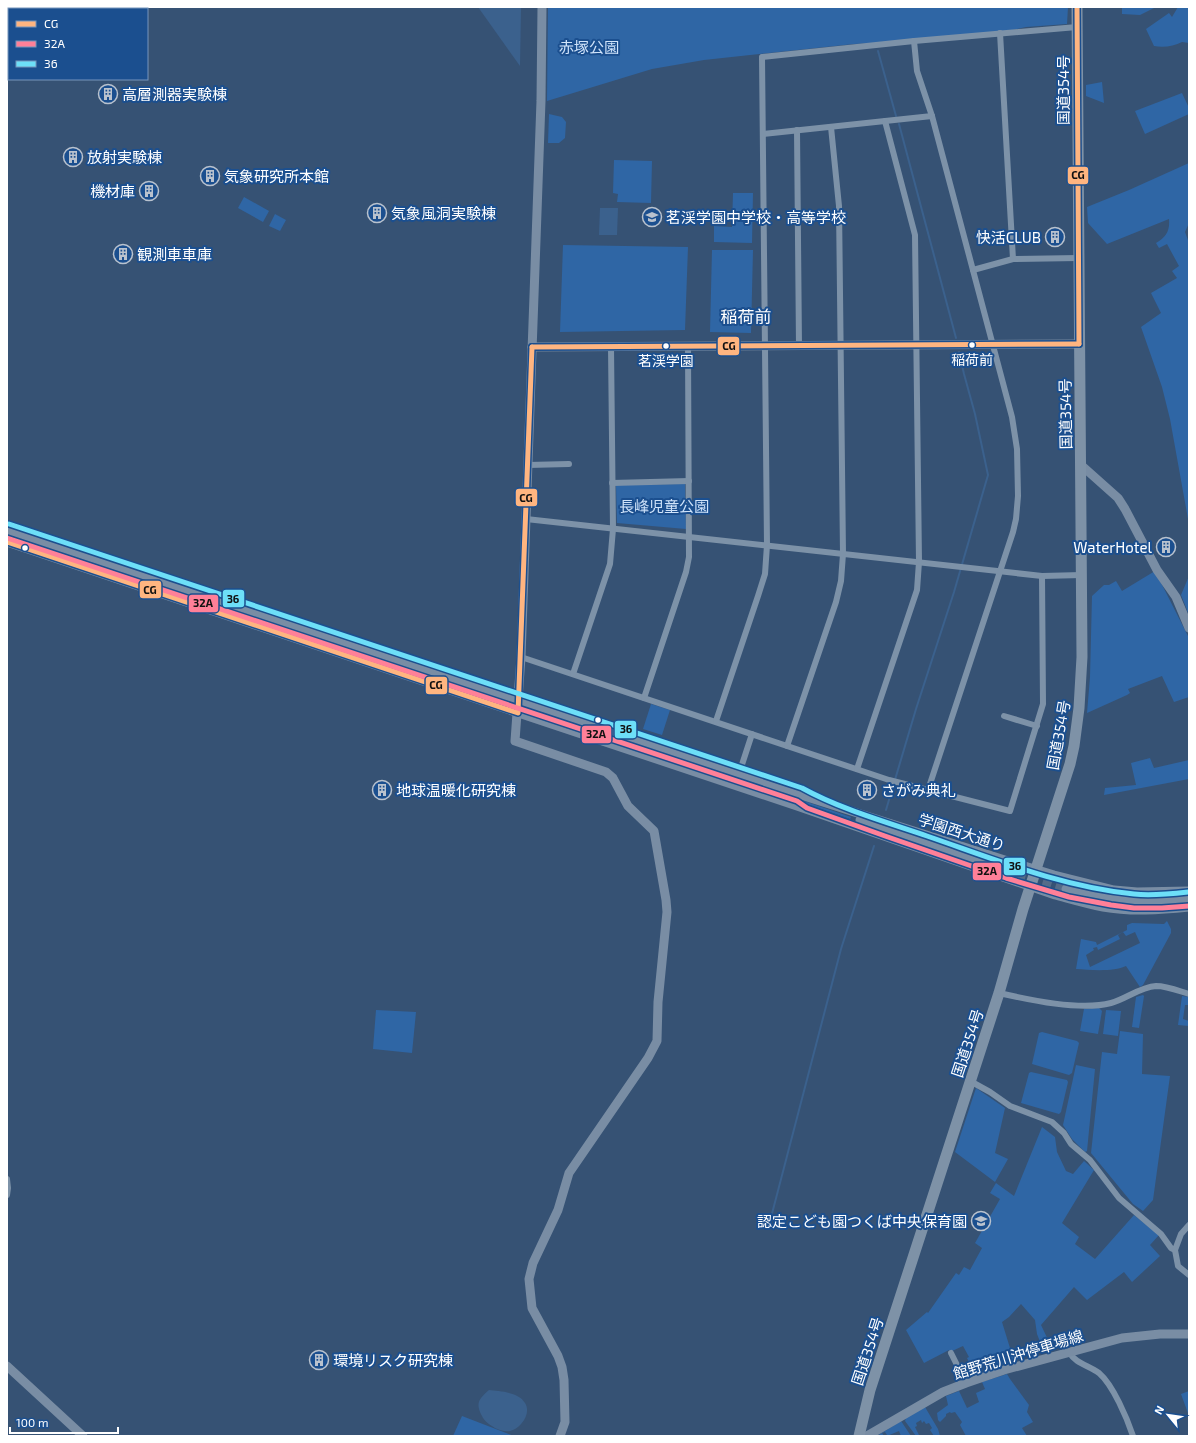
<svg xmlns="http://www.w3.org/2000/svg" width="1196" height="1443" font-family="'Exo 2','Noto Sans JP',sans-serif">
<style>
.green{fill:#2f66a5;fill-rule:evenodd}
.water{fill:#3b618d}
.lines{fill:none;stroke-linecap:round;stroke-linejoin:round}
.stream{stroke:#3b618d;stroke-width:2}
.secondary-tunnel{stroke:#546c89;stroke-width:9;stroke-dasharray:9 4.5;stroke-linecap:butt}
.street{stroke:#7d92a8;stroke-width:6}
.secondary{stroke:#798da4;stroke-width:9}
.highway{stroke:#7e92a7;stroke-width:11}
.bus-1-casing{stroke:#1b4f8f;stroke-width:8}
.bus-2-casing{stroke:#1b4f8f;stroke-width:8}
.bus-3-casing{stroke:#1b4f8f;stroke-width:8}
.bus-1{stroke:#ffb580;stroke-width:5}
.bus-2{stroke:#ff8098;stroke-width:5}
.bus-3{stroke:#6ddff8;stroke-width:5}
.bus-dot{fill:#fff;stroke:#1b4f8f;stroke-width:1.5}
.labels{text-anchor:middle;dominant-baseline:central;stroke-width:4;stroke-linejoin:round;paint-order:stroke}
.bus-label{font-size:14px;fill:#fff;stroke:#1b4f8f}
.park-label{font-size:15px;fill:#cfe3fa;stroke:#1b4f8f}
.street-label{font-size:15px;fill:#fff;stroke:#1b4f8f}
.poi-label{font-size:15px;fill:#fff;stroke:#1b4f8f;text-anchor:start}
.quarter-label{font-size:17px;fill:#fff;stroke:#1b4f8f}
.line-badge{stroke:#1b4f8f;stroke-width:1.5}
.pale-badge-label{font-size:11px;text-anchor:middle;font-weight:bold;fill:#111}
</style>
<rect width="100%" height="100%" fill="#365274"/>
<g class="green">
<polygon points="548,7 1068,7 1067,24 1026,27 1000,33 914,41 854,44 704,60 652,69 547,101"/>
<polygon points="1122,7 1156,7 1140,15 1122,14"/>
<path d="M1178,7h11v36l-7,-1c-8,4 -18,6 -28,4l-8,-17 23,-16 3,4z"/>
<polygon points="1102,82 1104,103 1086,96 1086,85"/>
<polygon points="1182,93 1189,108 1189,114 1145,134 1135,111"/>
<polygon points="549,114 562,117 566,122 565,138 559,143 548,143"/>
<polygon points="614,160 652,161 651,203 617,202 618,194 613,193"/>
<path d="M1189,163v60l-4,9 4,11v275l-1,1 -18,-100 -8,-32 -21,-60 20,-14 -10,-20 26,-15 -5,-7 7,-5 -12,-22 -8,4 -3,-5c10,-6 14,-12 13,-24l-62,25 -19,-21 -1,-16 42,-17z"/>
<polygon points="733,193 753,193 752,243 714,242 714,226 732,227"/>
<polygon points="244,197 269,211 263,222 238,208"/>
<polygon points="275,214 286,220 280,231 269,226"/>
<polygon points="563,245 688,247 685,330 560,332"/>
<polygon points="712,250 753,250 751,333 710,332"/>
<polygon points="685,484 686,529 617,523 616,485"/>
<polygon points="1155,571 1189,638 1189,697 1174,702 1162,676 1128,689 1130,693 1127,695 1087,713 1090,677 1092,596 1104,585 1109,585 1116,581 1122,591"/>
<polygon points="1189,576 1189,615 1181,595"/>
<polygon points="651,704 670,710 662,735 643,729"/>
<polygon points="568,723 724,774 722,777 592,734"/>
<polygon points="1150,758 1154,768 1189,760 1189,779 1104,795 1105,788 1136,785 1131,763"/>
<polygon points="766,788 851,817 850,819 783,796 766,789"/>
<path d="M1167,921l4,8v4l-28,52 -3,2 -14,-21c-12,6 -36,4 -50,3l5,-30 15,3 1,3 30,-15v-5l5,-2 32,1zM1123,932l3,4 9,-4 5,11 -50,24 -4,-12 8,-5 -1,-2 4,-1 1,3 22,-11 -2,-4z"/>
<polygon points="1143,995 1144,996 1139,1028 1132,1027 1136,997"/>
<polygon points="1182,996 1189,997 1189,1005 1185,1005 1183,1019 1189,1021 1189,1026 1178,1025"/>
<polygon points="1099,1008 1102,1011 1098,1034 1080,1031 1084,1009"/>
<polygon points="376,1010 416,1012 412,1053 373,1049"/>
<polygon points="1106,1010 1121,1011 1118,1036 1103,1034"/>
<polygon points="1120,1031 1143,1034 1142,1074 1170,1076 1153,1200 1143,1211 1133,1204 1091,1153 1102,1052 1117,1054"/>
<polygon points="1042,1032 1077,1041 1079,1043 1072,1073 1069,1075 1032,1064 1039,1033"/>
<polygon points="1076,1065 1095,1069 1087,1151 1085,1152 1072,1139 1063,1125"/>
<polygon points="1031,1072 1067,1080 1068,1082 1061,1112 1059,1114 1021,1103 1029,1073"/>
<polygon points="976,1088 1005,1108 995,1153 1008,1159 995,1182 955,1152"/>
<polygon points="1042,1127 1055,1137 1057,1152 1066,1171 1073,1174 1084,1161 1094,1170 1062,1223 1079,1237 1075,1244 1095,1259 1134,1215 1159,1235 1150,1245 1160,1256 1132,1282 1124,1272 1087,1300 1074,1287 1041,1325 1053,1350 1044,1352 1037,1334 1035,1320 1021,1304 1009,1317 1002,1322 1014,1361 986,1369 981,1359 963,1368 962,1367 969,1362 967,1358 969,1357 963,1346 950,1352 949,1350 924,1363 906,1330 927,1312 928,1313 956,1273 959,1275 964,1267 970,1270 982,1248 975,1243 1000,1199 990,1193 996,1183 1014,1196"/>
<polygon points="1007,1374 1010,1379 1029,1405 1027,1412 1033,1422 1022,1428 1027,1436 966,1436 960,1425 962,1422 955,1412 951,1413 950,1412 946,1414 946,1416 940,1422 938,1420 937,1413 948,1405 946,1396 959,1391 967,1408 979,1402 976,1393 985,1389 982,1382"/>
<polygon points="1189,1391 1189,1416 1181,1394"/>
<polygon points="925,1407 938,1429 940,1436 934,1436 930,1430 932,1428 929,1423 926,1424 924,1421 922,1423 921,1420 916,1423 917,1426 915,1427 919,1435 916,1436 905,1421 906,1418"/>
<polygon points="462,1416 514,1436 453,1436"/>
<polygon points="901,1421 911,1436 901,1436 899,1431 887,1436 885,1436 887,1435 885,1432 882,1433 884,1436 877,1436"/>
</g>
<g class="water">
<polygon points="478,7 521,7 520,66"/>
<polygon points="600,208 618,208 617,235 599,235"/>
<path d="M489,1390c10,1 30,2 36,13 7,11 -5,26 -15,28 -5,1 -11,-1 -15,-3 -5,-3 -11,-7 -13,-12 -7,-13 -3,-17 7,-26z"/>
</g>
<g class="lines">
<g class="stream">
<polyline points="878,51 896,116"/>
<polyline points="899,124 956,338"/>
<polyline points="886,810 916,709 954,592 988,475 975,414 964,374 959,352"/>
<polyline points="768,1229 841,949 874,846"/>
</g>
<polyline class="secondary-tunnel" points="1004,870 1066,889"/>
<g class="street">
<polyline points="1000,33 1013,259"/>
<polyline points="914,41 917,71 932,116 1012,417 1017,449 1018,496 1016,519 1013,532 928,790"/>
<polyline points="797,130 799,346"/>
<polyline points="763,134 932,116"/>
<polyline points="973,270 1013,259 1078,258"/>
<polyline points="528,465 569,464"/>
<polyline points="612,483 689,481"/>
<polyline points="526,519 1042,576 1082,575"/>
<polyline points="521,657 889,780 1010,811 1043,704 1042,576"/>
<polyline points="573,674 610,564 613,529 611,347"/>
<polyline points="644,698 686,572 689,557 688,346"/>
<polyline points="1004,716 1037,726"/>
<polyline points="716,721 758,596 765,574 767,545 762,57 914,41 1077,27"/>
<polyline points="787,746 836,602 841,581 843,554 839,206 831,127"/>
<polyline points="857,769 917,590 919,562 915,235 885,121"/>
<polyline points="735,786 752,734"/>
<path d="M999,993c31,7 81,18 112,10 15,-4 29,-16 45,-17 11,0 23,5 33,8"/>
<polyline points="970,1081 990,1092 1010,1106 1052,1122 1064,1133 1071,1144 1090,1160 1119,1198 1161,1234 1171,1248 1175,1250"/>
<polyline points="7,1179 8,1188 7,1195"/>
<polyline points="1189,1225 1181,1234 1175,1250 1178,1266 1189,1275"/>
<path d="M1069,1352c7,12 19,13 30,21 14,12 28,45 34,63"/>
<polyline points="951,1353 966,1383"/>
</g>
<g class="secondary">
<polyline points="542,7 541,101 521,657 515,741 606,772 613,778 628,806 654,831 666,900 667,912 658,1002 657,1041 648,1058 569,1173 558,1210 533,1263 529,1279 532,1308 558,1356 562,1367 564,1380 565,1422 560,1436"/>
<polyline points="532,347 1079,344"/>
<polyline points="1081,465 1118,498 1125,509 1157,570 1176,597 1189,628"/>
<polyline points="7,531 738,775 1011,862 1054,875 1114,890 1137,892 1189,891"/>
<path d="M7,542l790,264 258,89c15,4 31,9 48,12 28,5 57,3 86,0"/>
<polyline points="860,820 1004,870"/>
<path d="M1066,889c45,10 77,14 123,10"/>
<polyline points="7,1366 83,1436"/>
<polyline points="867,1436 943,1392 966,1383 1004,1370 1122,1338 1160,1334 1189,1334"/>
</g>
<polyline class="highway" points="859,1436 870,1390 999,993 1023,909 1070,764 1074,746 1079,708 1082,657 1077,7"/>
<g class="bus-1-casing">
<g id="bus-1">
<polyline points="1077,7 1079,344"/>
<polyline points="532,347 1079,344"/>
<polyline points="7,542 518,713 532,347"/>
</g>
</g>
<g class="bus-2-casing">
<polyline id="bus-2" points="7,538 797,801 807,808 885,836 1006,878 1069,897 1111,905 1134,908 1162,908 1189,906"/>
</g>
<g class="bus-3-casing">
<path id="bus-3" d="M9,524l793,264c38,21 84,34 125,48 67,23 135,51 207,58 18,2 36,0 54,-2"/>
</g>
<use href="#bus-1" class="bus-1"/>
<use href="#bus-2" class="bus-2"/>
<use href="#bus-3" class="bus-3"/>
</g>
<defs>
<g id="building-ring" transform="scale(1)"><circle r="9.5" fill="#1b4f8f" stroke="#b9c2ce" stroke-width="1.5"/><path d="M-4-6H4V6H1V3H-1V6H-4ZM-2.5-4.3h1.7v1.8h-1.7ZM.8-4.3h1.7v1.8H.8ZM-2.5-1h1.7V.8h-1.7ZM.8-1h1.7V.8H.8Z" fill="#b9c2ce"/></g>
<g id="school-ring" transform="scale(1)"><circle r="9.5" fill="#1b4f8f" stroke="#b9c2ce" stroke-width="1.5"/><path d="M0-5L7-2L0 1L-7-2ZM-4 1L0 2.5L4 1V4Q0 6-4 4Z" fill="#b9c2ce"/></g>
</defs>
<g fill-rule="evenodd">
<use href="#building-ring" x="108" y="94"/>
<use href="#building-ring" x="73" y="157"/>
<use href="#building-ring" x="210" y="176"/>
<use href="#building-ring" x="149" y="191"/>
<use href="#building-ring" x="377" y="213"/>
<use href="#school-ring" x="652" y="217"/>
<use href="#building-ring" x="1055" y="237"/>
<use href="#building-ring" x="123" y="254"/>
<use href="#building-ring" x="1166" y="547"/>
<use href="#building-ring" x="382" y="790"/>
<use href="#building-ring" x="867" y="790"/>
<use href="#school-ring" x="981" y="1221"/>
<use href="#building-ring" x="319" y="1360"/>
</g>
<g class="bus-dot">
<circle cx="972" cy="345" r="3.5"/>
<circle cx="666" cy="346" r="3.5"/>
<circle cx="25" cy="548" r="3.5"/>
<circle cx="598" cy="720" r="3.5"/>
</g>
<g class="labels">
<g class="bus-label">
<text x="972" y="359">稲荷前</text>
<text x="666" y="360">茗渓学園</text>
</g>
<g class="park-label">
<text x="589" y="47">赤塚公園</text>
<text x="664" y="506">長峰児童公園</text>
</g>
<g class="street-label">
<text transform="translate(1063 90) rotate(-90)">国道354号</text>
<text transform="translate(1065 414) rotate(-91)">国道354号</text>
<text transform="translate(1058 735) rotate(-80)">国道354号</text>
<text transform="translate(962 832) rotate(18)">学園西大通り</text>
<text transform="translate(967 1043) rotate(-72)">国道354号</text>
<text transform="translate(867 1351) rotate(-72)">国道354号</text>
<text transform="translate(1018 1354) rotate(-17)">館野荒川沖停車場線</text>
</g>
<g class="poi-label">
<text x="122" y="94">高層測器実験棟</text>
<text x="87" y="157">放射実験棟</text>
<text x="224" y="176">気象研究所本館</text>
<text x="135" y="191" text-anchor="end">機材庫</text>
<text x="391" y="213">気象風洞実験棟</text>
<text x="666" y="217">茗渓学園中学校・高等学校</text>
<text x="1041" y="237" text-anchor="end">快活CLUB</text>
<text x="137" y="254">観測車車庫</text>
<text x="1152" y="547" text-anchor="end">WaterHotel</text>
<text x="396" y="790">地球温暖化研究棟</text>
<text x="881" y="790">さがみ典礼</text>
<text x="967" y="1221" text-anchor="end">認定こども園つくば中央保育園</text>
<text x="333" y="1360">環境リスク研究棟</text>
</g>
<g class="quarter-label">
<text x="746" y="316">稲荷前</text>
</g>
</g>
<g class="line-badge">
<rect x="1067" y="166" width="22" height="19" rx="4" fill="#ffb580"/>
<rect x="717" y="336" width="23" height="20" rx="4" fill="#ffb580"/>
<rect x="515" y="488" width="23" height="19" rx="4" fill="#ffb580"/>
<rect x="139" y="580" width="23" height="19" rx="4" fill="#ffb580"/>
<rect x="222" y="589" width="23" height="19" rx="4" fill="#6ddff8"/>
<rect x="188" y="594" width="31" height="19" rx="4" fill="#ff8098"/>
<rect x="425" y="676" width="23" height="19" rx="4" fill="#ffb580"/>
<rect x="614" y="720" width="23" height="19" rx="4" fill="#6ddff8"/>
<rect x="581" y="725" width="31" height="19" rx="4" fill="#ff8098"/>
<rect x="1003" y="857" width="23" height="19" rx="4" fill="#6ddff8"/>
<rect x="972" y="862" width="30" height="19" rx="4" fill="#ff8098"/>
</g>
<g class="pale-badge-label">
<text x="1078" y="179">CG</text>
<text x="729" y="350">CG</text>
<text x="526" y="502">CG</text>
<text x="150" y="594">CG</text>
<text x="233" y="603">36</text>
<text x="203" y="607">32A</text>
<text x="436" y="689">CG</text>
<text x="626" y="733">36</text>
<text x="596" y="738">32A</text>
<text x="1015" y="870">36</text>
<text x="987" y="875">32A</text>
</g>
<rect width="1196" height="1443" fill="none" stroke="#ffffff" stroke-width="16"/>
<rect x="8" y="8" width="140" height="72" fill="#1b4f8f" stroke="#7695bc"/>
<rect x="16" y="21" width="20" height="6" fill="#ffb580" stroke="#7695bc"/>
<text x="44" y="28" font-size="12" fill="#ffffff">CG</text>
<rect x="16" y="41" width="20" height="6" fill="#ff8098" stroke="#7695bc"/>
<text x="44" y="48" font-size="12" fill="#ffffff">32A</text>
<rect x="16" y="61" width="20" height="6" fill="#6ddff8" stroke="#7695bc"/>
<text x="44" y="68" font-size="12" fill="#ffffff">36</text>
<g transform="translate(1168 1415) rotate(299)" stroke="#1b4f8f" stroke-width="3" paint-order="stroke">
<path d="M0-3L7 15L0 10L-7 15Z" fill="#ffffff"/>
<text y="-6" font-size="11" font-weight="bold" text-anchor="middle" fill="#ffffff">N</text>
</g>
<path d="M10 1427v6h108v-6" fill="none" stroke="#ffffff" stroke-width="2"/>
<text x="16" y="1427" font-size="12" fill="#ffffff" stroke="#1b4f8f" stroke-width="3" paint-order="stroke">100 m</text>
</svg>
